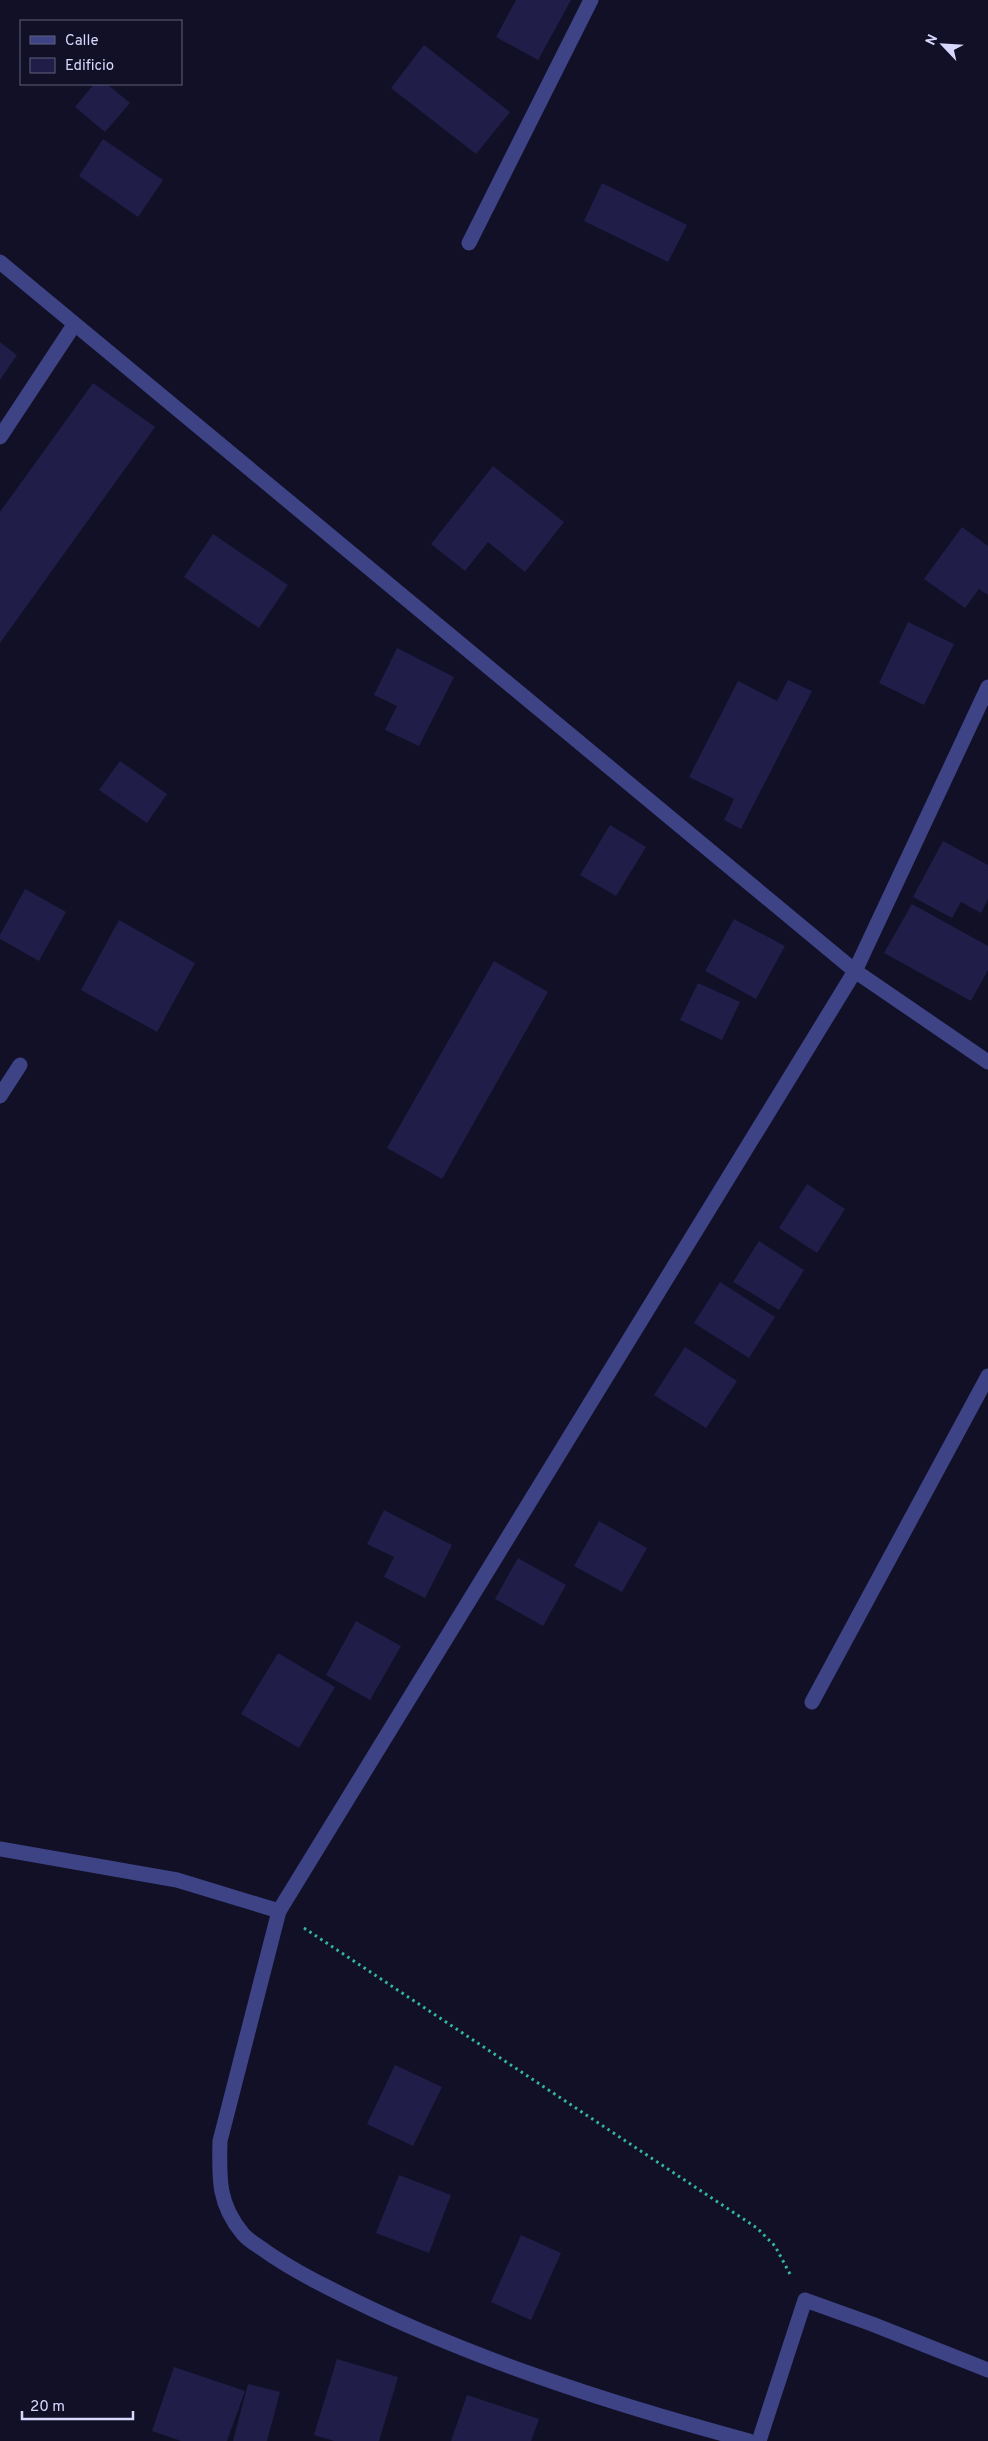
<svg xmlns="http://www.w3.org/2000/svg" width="988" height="2441" font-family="Overpass,sans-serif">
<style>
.building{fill:#201d48}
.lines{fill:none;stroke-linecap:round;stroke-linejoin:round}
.path{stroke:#33b79e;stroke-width:3;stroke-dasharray:2.5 4;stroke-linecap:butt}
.minor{stroke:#3d4385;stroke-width:15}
</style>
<rect width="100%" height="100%" fill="#111027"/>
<g class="building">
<polygon points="516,0 571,0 538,60 496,37"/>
<polygon points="424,45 510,112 476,154 391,88"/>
<polygon points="94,84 107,84 130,103 105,132 75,107"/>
<polygon points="103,139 163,180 138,217 79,176"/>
<polygon points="602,183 687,225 668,262 584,221"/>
<polygon points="0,342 17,355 0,380"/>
<polygon points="93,383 155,427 0,643 0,512"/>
<polygon points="493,466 564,522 525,572 488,542 465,571 431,544"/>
<polygon points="962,527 988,546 988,595 979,589 965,608 924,579"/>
<polygon points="213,534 288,585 259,628 184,577"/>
<polygon points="908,622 954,644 924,705 879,683"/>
<polygon points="397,648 454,677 419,746 385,730 397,706 374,695"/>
<polygon points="788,680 812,691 741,829 724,820 734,799 689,777 738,681 777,701"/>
<polygon points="120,761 167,794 147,823 99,790"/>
<polygon points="610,825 646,847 616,896 580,875"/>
<polygon points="943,841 988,865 988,899 981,913 961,902 952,918 913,897"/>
<polygon points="25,889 66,912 39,961 0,939 0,935"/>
<polygon points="912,904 988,946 988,970 971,1001 884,953"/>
<polygon points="734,919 785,946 756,999 705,971"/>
<polygon points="119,920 195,963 157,1032 81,990"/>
<polygon points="494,961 548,992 442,1179 387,1148"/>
<polygon points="698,983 740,1002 722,1040 680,1020"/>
<polygon points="807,1184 845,1209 817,1253 779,1228"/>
<polygon points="759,1241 804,1270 779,1310 733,1282"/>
<polygon points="720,1282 775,1317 749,1358 694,1323"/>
<polygon points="685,1347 737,1381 706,1428 654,1395"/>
<polygon points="384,1510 452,1545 425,1598 384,1577 394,1557 367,1544"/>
<polygon points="599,1521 647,1548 622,1592 574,1566"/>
<polygon points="518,1558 566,1585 543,1626 495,1599"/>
<polygon points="356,1621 401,1646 370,1700 326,1675"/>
<polygon points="278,1653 335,1687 299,1748 241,1714"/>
<polygon points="395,2065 442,2087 413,2146 367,2124"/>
<polygon points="399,2175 451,2195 429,2253 376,2233"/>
<polygon points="521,2235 561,2253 531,2320 491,2302"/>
<polygon points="337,2359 398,2377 379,2441 334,2441 314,2435"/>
<polygon points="174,2367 245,2391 227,2441 181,2441 152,2431"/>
<polygon points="248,2384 280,2392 267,2441 233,2441"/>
<polygon points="467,2395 539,2419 531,2441 451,2441"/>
</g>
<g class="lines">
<polyline class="path" points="304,1928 757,2228 775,2246 791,2276"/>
<g class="minor">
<polyline points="469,243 591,0"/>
<polyline points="0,262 855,971 988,1062"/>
<polyline points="0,437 74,325"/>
<polyline points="0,1096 20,1065"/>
<polyline points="812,1702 988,1376"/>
<polyline points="0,1849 177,1880 279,1911"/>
<path d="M749,2441c-144,-39 -287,-85 -420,-153 -24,-12 -46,-24 -68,-40 -6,-4 -13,-8 -18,-14 -25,-30 -24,-55 -23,-93l59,-230 576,-940 133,-284"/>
<polyline points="759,2441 805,2300 872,2324 988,2370"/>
</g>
</g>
<rect x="20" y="20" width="162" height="65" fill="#111027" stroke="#61607d"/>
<rect x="30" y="36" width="25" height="8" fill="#3d4385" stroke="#61607d"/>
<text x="65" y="45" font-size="15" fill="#d8d8fe">Calle</text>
<rect x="30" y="58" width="25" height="15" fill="#201d48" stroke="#61607d"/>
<text x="65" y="70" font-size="15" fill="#d8d8fe">Edificio</text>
<g transform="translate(943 45) rotate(295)" stroke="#111027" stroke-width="4" paint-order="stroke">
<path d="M0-4L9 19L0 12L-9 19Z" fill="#d8d8fe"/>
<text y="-8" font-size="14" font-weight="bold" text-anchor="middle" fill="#d8d8fe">N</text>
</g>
<path d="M22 2411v8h111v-8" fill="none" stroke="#d8d8fe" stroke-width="2.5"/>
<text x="30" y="2411" font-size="15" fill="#d8d8fe" stroke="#111027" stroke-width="4" paint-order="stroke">20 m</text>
</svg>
